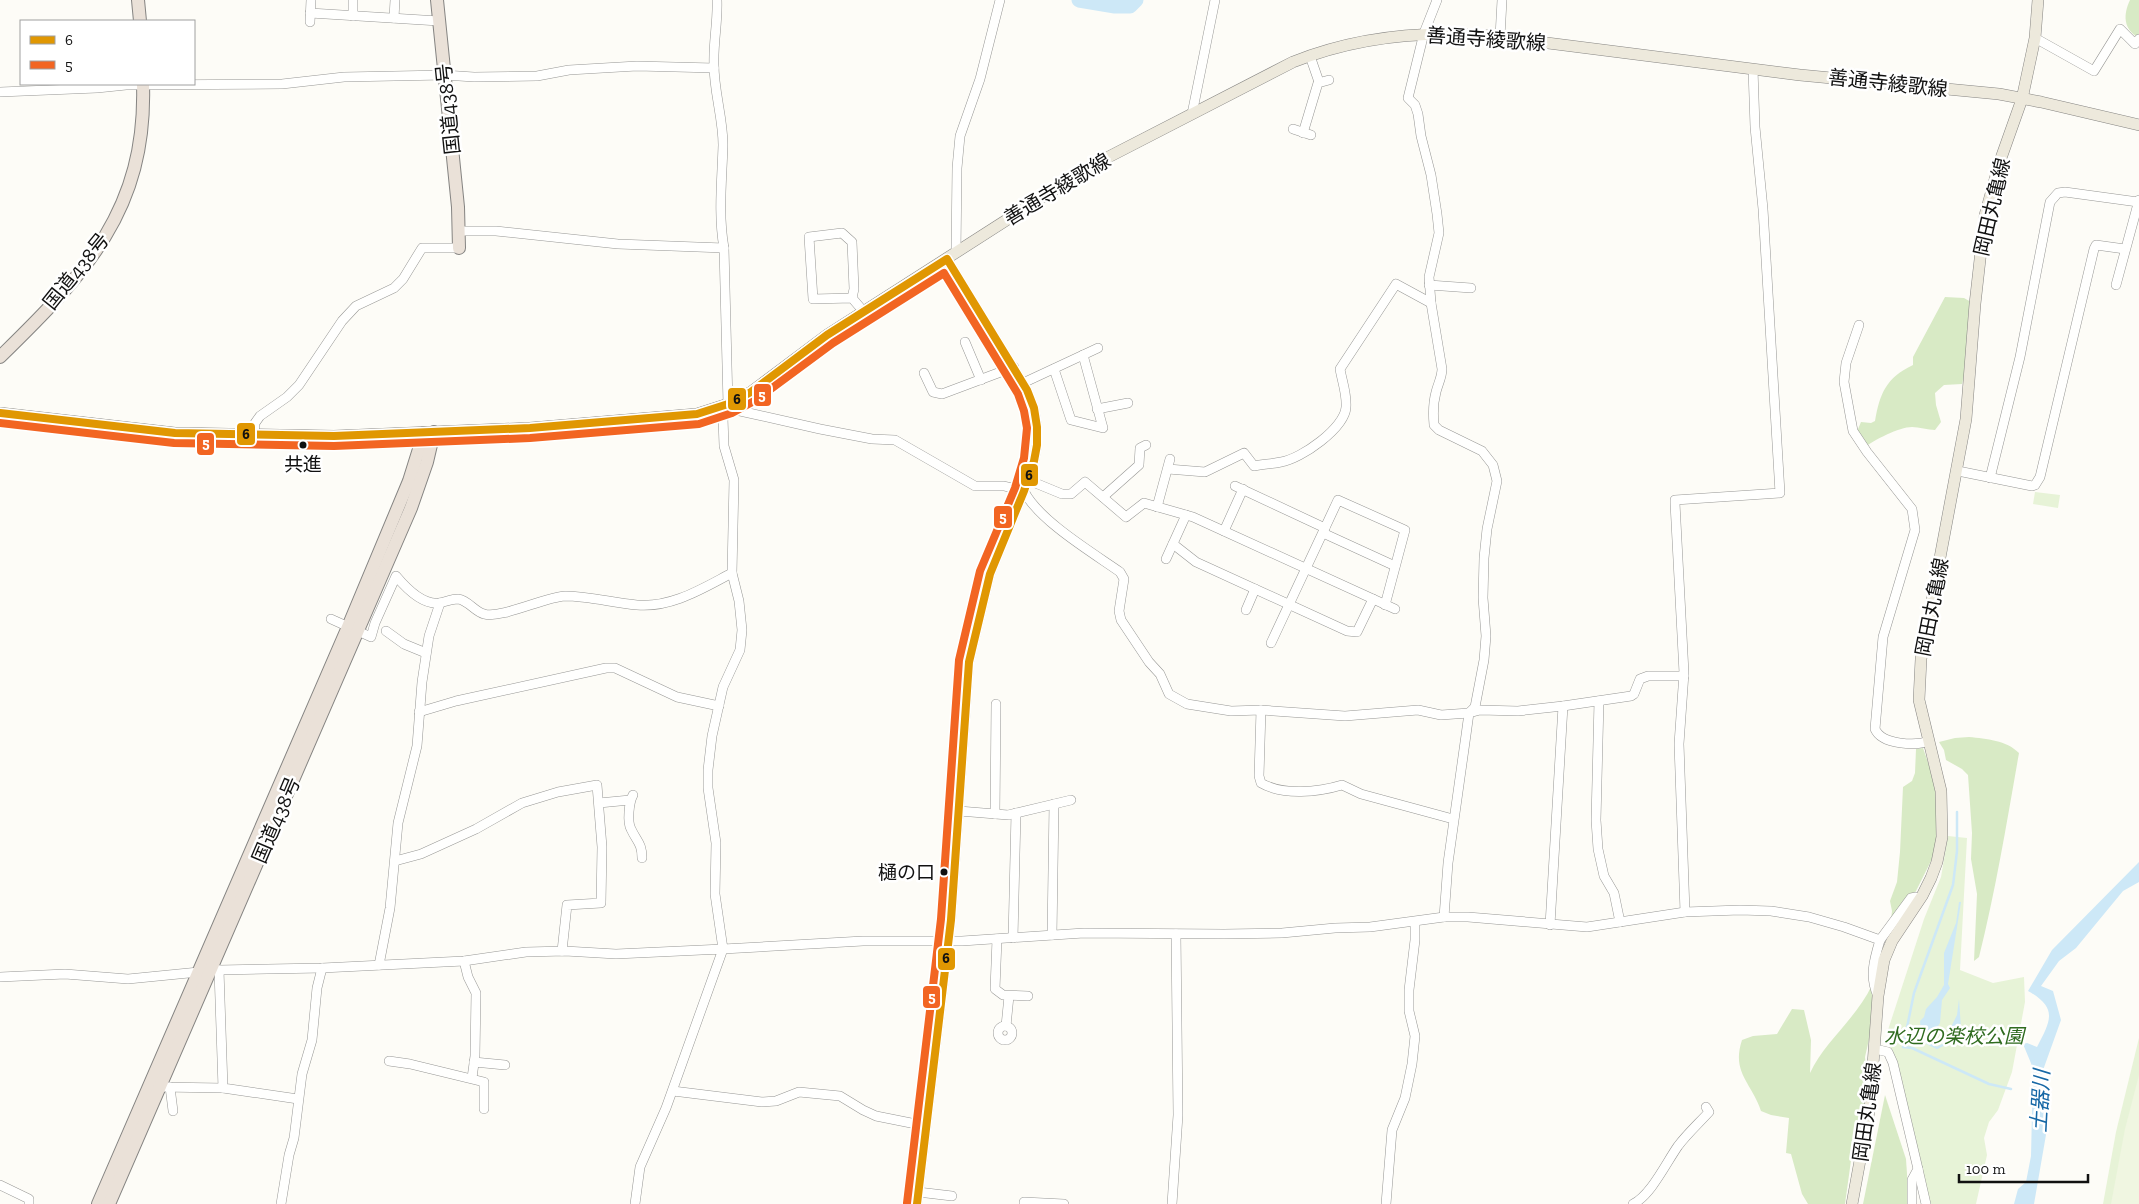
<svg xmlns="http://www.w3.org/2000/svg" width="2139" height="1204" font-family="'Zilla Slab','Noto Sans JP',serif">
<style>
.green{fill:#e7f3d7}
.forest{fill:#d8eac5}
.pitch{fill:#f0f6e1}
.water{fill:#cde8f7}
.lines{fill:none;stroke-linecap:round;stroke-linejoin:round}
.stream{stroke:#cde8f7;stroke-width:2.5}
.river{stroke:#cde8f7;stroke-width:15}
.minor-casing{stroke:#979795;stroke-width:10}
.major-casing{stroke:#858482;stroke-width:12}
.highway-casing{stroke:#858482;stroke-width:14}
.minor{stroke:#fffffe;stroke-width:9}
.major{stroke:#ede9dc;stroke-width:11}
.highway{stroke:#eae1d8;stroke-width:12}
.bus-1-casing{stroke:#fff;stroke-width:11}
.bus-2-casing{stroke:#fff;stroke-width:11}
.bus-1{stroke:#e09702;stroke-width:8}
.bus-2{stroke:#f26522;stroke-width:8}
.bus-dot{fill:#111;stroke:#fff;stroke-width:2}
.labels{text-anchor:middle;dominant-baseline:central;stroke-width:5;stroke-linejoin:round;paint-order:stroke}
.bus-label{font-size:19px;fill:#111;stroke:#fff}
.street-label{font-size:20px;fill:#111;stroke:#fff}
.park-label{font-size:20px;font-style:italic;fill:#2f6b1f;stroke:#fff}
.water-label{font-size:21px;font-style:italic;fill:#1768a6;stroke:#fff}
.line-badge{stroke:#fff;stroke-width:2}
.badge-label{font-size:14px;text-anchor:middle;font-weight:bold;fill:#fff}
.pale-badge-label{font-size:14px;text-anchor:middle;font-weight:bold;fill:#111}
</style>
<rect width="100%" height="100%" fill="#fdfcf7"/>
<g class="green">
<polygon points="2035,492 2060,495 2058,508 2033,504"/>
<polygon points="1948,836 1967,838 1960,970 1993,983 2024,977 2025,1002 2012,1072 1998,1110 1989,1122 1984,1138 1987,1155 1976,1204 1929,1204 1888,1041 1888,1030 1924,919 1941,877"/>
<polygon points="2139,1038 2139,1204 2103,1204 2116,1132"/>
</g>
<g class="forest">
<path d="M2130,0h9v38c-16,-9 -16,-23 -9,-38z"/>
<path d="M1945,297l19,1 7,4 -5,66 -4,16 -18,1 -9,8 1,12 5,17 -6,8c-7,0 -16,-3 -23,-3 -13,0 -38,13 -48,21l-8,-14 5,-12 10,1 4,-2c5,-28 11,-43 38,-56v-8z"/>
<path d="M1969,737c18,2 37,3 50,16 -12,68 -23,136 -40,204l-5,4 3,-67 -6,-35 1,-26 -4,-58 -6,-6 -16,-9 -2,-10 -5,-8 16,-4z"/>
<polygon points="1923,748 1936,785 1941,824 1935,853 1910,903 1891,920 1892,911 1890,901 1897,882 1900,852 1903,787 1912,781 1915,773 1916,749"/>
<path d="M1872,985v41l-7,31 3,28 -8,50 -7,11 -8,58h-37l-6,-10 -11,-40 -5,-1 3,-35 -18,-3 -10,-4c-9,-28 -30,-38 -19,-71l11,-4 24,-2 15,-25 12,1 7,30 -1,33c15,-32 46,-54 62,-88z"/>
<polygon points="1885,1095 1906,1159 1909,1204 1863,1204"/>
</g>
<polygon class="pitch" points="2139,1075 2139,1204 2111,1204 2125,1129"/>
<g class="water">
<path d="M2139,862v20l-16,9 -47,57 -17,13 -18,25 12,5 8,29 -19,53 5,56 -13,75h-20l4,-15 8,-7 5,-26 2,-88 -10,-24 4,-1 10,4c14,-27 21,-39 -9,-56l24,-41z"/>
<polygon points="1959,902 1961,902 1948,984 1950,988 1942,1000 1940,1023 1934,1032 1932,1038 1929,1035 1925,1036 1924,1032 1921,1032 1920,1021 1924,1017 1926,1009 1937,997 1944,985 1944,953 1956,923"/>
<polygon points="1959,999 1961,1028 1959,1038 1952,1042 1949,1038 1949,1031 1957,1015"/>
</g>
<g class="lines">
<g class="stream">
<polyline points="1957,812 1957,851 1953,885 1914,993 1903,1047 1912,1048 1989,1084 2011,1089"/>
<polyline points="1918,1034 1921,1040 1937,1048 1952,1040"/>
<polyline points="1904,1041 1911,1040 1922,1031"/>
</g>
<polyline class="river" points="1079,0 1115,6 1130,6 1136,0"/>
<g class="minor-casing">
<g id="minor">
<path d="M717,0c1,22 -4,43 -3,65 0,27 9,53 9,80 -1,35 -5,69 1,103l4,156 -5,14 1,28 10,34 -2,93 7,28 3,29 -2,20 -17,37 -11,49 -4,34v18l8,55 -1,51 8,55 140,-8h99l122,-8 140,1 58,-1 53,-5 35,-1 74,-10h24l119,10 98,-15 55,-2 31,1 38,6 35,10 36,13c-6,20 -11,37 -2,56"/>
<path d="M1437,0l-13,33 -16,65 7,7 3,9 3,22 10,39 6,39 2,19 -10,44 2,26 11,66c0,8 -4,15 -6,23 -3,11 -3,22 -2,33l5,5 43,21 11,14 4,16 -10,48 -3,29 -1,40 3,38 -2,24 -9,47 -6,6 -3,22 -18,128 -4,54"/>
<polyline points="310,13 439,21"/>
<polyline points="353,16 353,0"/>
<polyline points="394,18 395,0"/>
<polyline points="310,22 311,0"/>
<polyline points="1500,37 1502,0"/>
<polyline points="2035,38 2094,71 2120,29 2135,44 2139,39"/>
<polyline points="1310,56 1319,82"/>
<polyline points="0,92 97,88 126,85 282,84 344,77 444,75 474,77 537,76 569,70 637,66 714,68"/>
<polyline points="1192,114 1215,0"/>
<polyline points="1293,129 1311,135"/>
<polyline points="1303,133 1318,83 1329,80"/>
<polyline points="459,231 496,231 618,244 724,248"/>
<polyline points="956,252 957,168 960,136 980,79 1000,0"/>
<polyline points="1429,285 1471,288"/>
<polyline points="2116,285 2139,200"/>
<polyline points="852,298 813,299 809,237 842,233 852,242 854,289 852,298 864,312"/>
<path d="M1859,325l-13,38 -2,19 9,49 14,21 45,57 3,21 -32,107 -8,92c7,16 41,17 54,12"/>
<polyline points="965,342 981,380"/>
<polyline points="1054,369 1071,420 1103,428 1083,355"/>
<polyline points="924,373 933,392 942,394 1014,367"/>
<polyline points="1023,383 1098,348"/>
<path d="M728,404l12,7 80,18 52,10 23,1 80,46h29l20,5c14,29 69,62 96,81l4,7 -5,32 2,9 28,42 11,12 9,20 18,10 44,7 30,-1 84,6 73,-6 23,5 28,-2 11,-3 38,1 45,-5 68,-10 3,-2 6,-15 8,-3h36"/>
<polyline points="1097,409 1128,403"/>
<polyline points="254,435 255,423 260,416 287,397 299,385 342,321 356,306 394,288 403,279 422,248 459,248"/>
<path d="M1168,469l37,3 39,-19 10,13c9,-2 18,-2 27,-4 20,-3 64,-34 65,-55 1,-13 -4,-26 -6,-38l56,-85 35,19"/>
<polyline points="1958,471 2032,486 2035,485 2040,477 2094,249 2096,245 2125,249"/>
<polyline points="1990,478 2020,357 2050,202 2058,193 2065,192 2138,202"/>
<polyline points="1028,480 1062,494 1071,494 1085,482 1126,517 1144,503 1193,517 1395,609"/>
<polyline points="1235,486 1325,528"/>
<polyline points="1103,497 1139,465 1140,448 1146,445"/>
<polyline points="1157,507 1170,459"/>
<polyline points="1224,531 1243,489"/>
<polyline points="1323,533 1395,566"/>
<polyline points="1173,544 1196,562 1347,631 1357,632 1373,599"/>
<polyline points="1166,559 1186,515"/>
<polyline points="1246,610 1255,589"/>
<path d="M331,619l40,18 4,-14 21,-47c10,12 26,29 43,27 7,-1 12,-4 19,-4 10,1 17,13 26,15 17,5 61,-17 81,-18 24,0 48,7 72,9 35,3 66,-17 95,-32"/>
<polyline points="386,631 404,644 426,653"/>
<polyline points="1271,643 1338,500 1405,530 1385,605"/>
<polyline points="1599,701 1596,820 1598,849 1604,876 1614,893 1620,922"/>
<path d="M1261,710l-2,66 2,7c22,13 58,9 81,2l19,9 92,25"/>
<polyline points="419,712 456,701 606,668 615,668 677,697 719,706"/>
<path d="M633,795c-4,7 -6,27 -2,34 6,13 11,14 11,29"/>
<polyline points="599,803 630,800"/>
<polyline points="959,811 1008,815 1071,800"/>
<polyline points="995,814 996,704"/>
<polyline points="395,861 421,854 476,829 522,803 558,792 597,785 602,847 601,903 567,905 562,951"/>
<polyline points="1685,912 1679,744 1684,673 1675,503 1675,500 1780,493 1763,209 1755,127 1753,69"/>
<polyline points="1550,925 1563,706"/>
<polyline points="1052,935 1054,804"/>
<polyline points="1013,938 1016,813"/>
<polyline points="997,939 995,989 1003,995 1028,996"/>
<polyline points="1880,940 1911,898 1916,897 1920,899"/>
<polyline points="464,961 468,977 476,993 475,1056 472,1078"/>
<polyline points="379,965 390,908 398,823 417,746 422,682 429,636 440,603"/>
<polyline points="219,970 223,1088 298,1099"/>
<polyline points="0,977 65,974 128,979 219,970 322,968 464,961 526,952 565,951 616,954 723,949 666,1108 640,1167 635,1204"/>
<polyline points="1006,1026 1009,996"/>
<circle cx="1005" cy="1033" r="7"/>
<polyline points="1875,1049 1888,1052 1893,1063 1918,1169 1912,1180 1912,1204"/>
<polyline points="389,1061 410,1064 484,1082 484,1109"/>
<polyline points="474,1062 505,1065"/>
<polyline points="160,1087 223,1088"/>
<polyline points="170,1087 173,1111"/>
<polyline points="673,1091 762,1102 776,1101 799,1092 840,1096 863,1110 876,1116 926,1126"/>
<polyline points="1918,1169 1926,1204"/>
<polyline points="0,1185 29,1199 29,1204"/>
<polyline points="918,1192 952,1196"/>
<polyline points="281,1204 289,1155 294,1138 302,1074 312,1040 317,988 322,968"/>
<polyline points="917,1204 951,920 969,662 990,574 1024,491 1034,461 1037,445 1037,427 1034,408 1027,390 947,259"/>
<polyline points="1024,1204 1024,1202 1064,1204"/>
<polyline points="1172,1204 1178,1115 1176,934"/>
<polyline points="1386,1204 1392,1130 1405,1098 1412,1064 1415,1036 1409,1011 1409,990 1415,940 1415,922"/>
<path d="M1633,1204c18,-9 33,-41 45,-58 9,-12 21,-23 31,-34l-3,-5"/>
</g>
</g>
<g class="major-casing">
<g id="major">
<path d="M0,413l175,20 159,3 196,-8 167,-14 31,-10 23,-12 76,-57 264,-169 202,-104c65,-26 130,-32 199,-26l308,39 199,19 42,8 98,23"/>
<polyline points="1852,1204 1870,1106 1878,996 1884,960 1892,941 1922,896 1931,878 1937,862 1942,837 1941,791 1919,700 1921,659 1966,419 1975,304 1985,215 2000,161 2022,99 2035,38 2038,0"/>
</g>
</g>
<g class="highway-casing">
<g id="highway">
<polyline points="138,0 140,21"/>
<polyline points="437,0 458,207 459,248"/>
<path d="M0,357c85,-83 147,-147 143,-273"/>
<polyline points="98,1204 348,627 409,481 424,433"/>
<polyline points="109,1204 411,508 427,462 434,432"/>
</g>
</g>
<use href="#minor" class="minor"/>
<use href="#major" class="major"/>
<use href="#highway" class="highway"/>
<g class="bus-1-casing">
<polyline id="bus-1" points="0,413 175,433 334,436 530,428 697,414 728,404 751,392 827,335 947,259 1027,390 1034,408 1037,427 1037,445 1034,461 1024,491 990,574 969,662 951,920 917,1204"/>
</g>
<g class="bus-2-casing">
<polyline id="bus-2" points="0,423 174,443 334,446 530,438 699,424 732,413 756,400 833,343 944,273 1018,394 1024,411 1027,428 1024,458 1015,488 980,571 959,660 941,919 907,1203"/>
</g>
<use href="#bus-1" class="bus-1"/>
<use href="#bus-2" class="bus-2"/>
</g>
<g class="bus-dot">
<circle cx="303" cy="445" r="4.5"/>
<circle cx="944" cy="872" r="4.5"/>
</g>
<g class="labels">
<g class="bus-label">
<text x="303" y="464">共進</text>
<text x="935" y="872" text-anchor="end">樋の口</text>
</g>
<g class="street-label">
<text transform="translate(1486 39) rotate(4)">善通寺綾歌線</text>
<text transform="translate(1888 83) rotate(6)">善通寺綾歌線</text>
<text transform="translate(448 109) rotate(-96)">国道438号</text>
<text transform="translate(1057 189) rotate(-31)">善通寺綾歌線</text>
<text transform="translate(1992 207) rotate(-77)">岡田丸亀線</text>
<text transform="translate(76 271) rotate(-51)">国道438号</text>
<text transform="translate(1932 607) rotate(-79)">岡田丸亀線</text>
<text transform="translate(276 820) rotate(-67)">国道438号</text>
<text transform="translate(1867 1112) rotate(-82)">岡田丸亀線</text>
</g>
<g class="park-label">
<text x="1954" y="1036">水辺の楽校公園</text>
</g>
<g class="water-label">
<text transform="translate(2040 1101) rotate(-87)">土器川</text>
</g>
</g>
<g class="line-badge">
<rect x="753" y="383" width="19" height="24" rx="5" fill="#f26522"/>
<rect x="727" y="387" width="20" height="24" rx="5" fill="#e09702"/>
<rect x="236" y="422" width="20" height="24" rx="5" fill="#e09702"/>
<rect x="196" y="432" width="19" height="24" rx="5" fill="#f26522"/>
<rect x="1020" y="463" width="19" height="24" rx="5" fill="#e09702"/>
<rect x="993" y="505" width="20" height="24" rx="5" fill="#f26522"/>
<rect x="937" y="947" width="19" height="24" rx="5" fill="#e09702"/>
<rect x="922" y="985" width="19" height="24" rx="5" fill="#f26522"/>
</g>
<g class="badge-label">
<text x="762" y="400">5</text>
<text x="206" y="448">5</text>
<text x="1003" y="522">5</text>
<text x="932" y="1002">5</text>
</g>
<g class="pale-badge-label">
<text x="737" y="404">6</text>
<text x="246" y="439">6</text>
<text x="1029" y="480">6</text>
<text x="946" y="963">6</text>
</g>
<rect x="20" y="20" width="175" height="65" fill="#ffffff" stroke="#a0a0a0"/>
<rect x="30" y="36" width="25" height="8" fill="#e09702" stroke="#a0a0a0"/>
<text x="65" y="45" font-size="15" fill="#111111">6</text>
<rect x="30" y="61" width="25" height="8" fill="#f26522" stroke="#a0a0a0"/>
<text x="65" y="70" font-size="15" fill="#111111">5</text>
<path d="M1959 1174v8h129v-8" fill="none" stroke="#111111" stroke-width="2.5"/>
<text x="1966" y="1174" font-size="15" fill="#111111" stroke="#ffffff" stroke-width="4" paint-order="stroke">100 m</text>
</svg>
